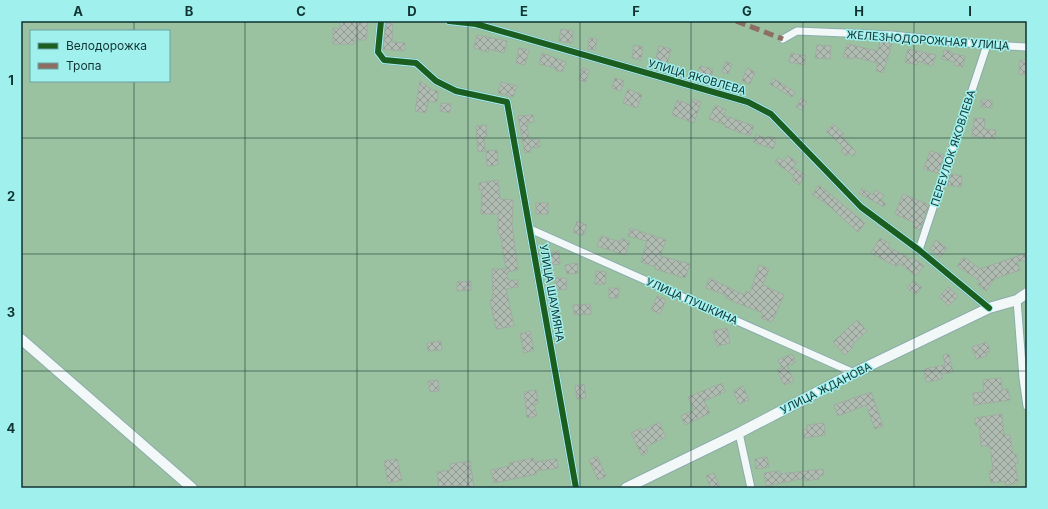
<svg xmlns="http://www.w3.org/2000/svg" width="1048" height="509" font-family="Inter,sans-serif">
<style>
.garden{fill:#9ac1a0;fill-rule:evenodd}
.building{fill:url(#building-cross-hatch);stroke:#a0aca2}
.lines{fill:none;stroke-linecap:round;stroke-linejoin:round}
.street-casing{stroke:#8badad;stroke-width:9}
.secondary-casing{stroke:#8badad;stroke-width:12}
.street{stroke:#f2f8f8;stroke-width:7}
.secondary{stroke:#f2f8f8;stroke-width:10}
.quiet{stroke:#8d6e63;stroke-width:5;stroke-dasharray:10 5;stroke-linecap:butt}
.cycleway-casing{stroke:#a0f0ee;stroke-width:8}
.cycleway{stroke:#1b5e20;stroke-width:6}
.grid{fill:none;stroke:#113332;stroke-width:1;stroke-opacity:0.55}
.labels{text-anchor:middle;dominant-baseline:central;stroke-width:3;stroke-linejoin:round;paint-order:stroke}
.street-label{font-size:11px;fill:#113332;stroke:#a0f0ee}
.neatline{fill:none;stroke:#113332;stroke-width:1.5}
.grid-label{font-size:13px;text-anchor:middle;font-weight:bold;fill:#113332}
</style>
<defs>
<pattern id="building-cross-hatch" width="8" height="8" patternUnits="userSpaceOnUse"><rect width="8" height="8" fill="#b0bcb2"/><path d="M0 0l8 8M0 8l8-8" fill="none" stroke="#8e9991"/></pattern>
</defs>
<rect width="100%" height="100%" fill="#a5d0cf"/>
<path class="garden" d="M21,21h1006v467h-1006zM31,31h138v50h-138z"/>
<g class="building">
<polygon points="340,21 368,21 366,40 354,40 354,44 333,44 333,28 340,29"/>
<polygon points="386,23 393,24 392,42 405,43 404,51 383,49"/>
<polygon points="561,29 573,31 572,43 559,41"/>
<polygon points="477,35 507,41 504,53 489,49 488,52 474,48"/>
<polygon points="589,38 597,39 595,50 588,49"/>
<polygon points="880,41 892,44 883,73 876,71 878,63 853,57 853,59 843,57 847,44 878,51"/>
<polygon points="634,45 643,47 641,60 632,58"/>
<polygon points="817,45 831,46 830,59 815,58"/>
<polygon points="659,46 671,49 666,68 654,65"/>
<polygon points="519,48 529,50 525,65 516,63"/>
<polygon points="908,49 936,55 932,66 918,61 917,65 905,62"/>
<polygon points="944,50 951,51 950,53 965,56 963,67 954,65 955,62 942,59"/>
<polygon points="542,53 566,62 562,72 555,70 556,68 539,64"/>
<polygon points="791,53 806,56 804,65 789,62"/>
<polygon points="1020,60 1027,60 1027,75 1019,74"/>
<polygon points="726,61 732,64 728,74 722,72"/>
<polygon points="700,66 713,69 711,78 697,75"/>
<polygon points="582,68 589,70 586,82 579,80"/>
<polygon points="747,68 755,72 750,84 742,81"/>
<polygon points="615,78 624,81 621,91 612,88"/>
<polygon points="773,78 795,92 792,97 770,84"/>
<polygon points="420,81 432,90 438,91 437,102 428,101 426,113 415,111"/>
<polygon points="501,82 517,86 513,97 498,93"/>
<polygon points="628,89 642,95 637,108 623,103"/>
<polygon points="801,98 807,102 802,110 796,107"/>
<polygon points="693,99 701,102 694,123 672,115 677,100 691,105"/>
<polygon points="981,100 992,100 992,108 981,107"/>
<polygon points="441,103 451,104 450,113 440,111"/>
<polygon points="715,105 726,110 723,115 754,126 750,136 725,127 726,125 709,119"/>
<polygon points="533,115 534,122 527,123 529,140 539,139 540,147 530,148 531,152 525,153 518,116"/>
<polygon points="974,118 985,119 984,129 996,130 995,139 972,136"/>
<polygon points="833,124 844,134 842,136 856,152 853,156 849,153 846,156 841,150 844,148 826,131"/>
<polygon points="486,125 487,136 484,137 485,151 478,152 476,126"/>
<polygon points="756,134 767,139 768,136 776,139 773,149 753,142"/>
<polygon points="497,150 498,165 487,166 486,151"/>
<polygon points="930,151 944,155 939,173 924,169"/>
<polygon points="788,156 797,162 793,167 805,175 799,185 792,180 794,176 775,162 778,158 784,161"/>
<polygon points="950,174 962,176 961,187 948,185"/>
<polygon points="498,180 500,199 513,200 512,225 518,270 507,272 508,280 518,280 518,287 506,289 514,326 496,329 490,300 493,299 492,269 506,269 500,234 498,234 498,214 481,214 482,190 479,190 479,183"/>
<polygon points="819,185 865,223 858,232 828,205 812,194"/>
<polygon points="862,188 873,195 875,190 884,195 881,200 886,204 884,207 859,193"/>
<polygon points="903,194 929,205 920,230 913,227 915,223 895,214"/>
<rect x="536" y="203" width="12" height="11"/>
<polygon points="577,221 587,225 583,236 573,232"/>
<polygon points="630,228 666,240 660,256 690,264 685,278 655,269 656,267 641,262 647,241 628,236"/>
<polygon points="601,236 620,242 622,238 630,242 625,255 597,246"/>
<polygon points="880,238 890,244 888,247 911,259 912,257 924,266 916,276 899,263 897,267 871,253"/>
<polygon points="936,240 947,248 940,257 930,249"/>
<polygon points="559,251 560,264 551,265 549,253"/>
<polygon points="1027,253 1027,261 1017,261 1020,270 994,279 986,291 977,284 980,281 957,266 964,257 980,269"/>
<polygon points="577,263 578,273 567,274 565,265"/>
<polygon points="759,265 769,269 763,285 784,295 772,322 761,318 763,313 735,302 725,297 726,295 706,288 709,278 744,295 746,291 750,293"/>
<polygon points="596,271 606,272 605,284 595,284"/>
<polygon points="556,278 566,278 567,289 556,290"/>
<polygon points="471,281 471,290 457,291 457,282"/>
<polygon points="913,281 922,287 916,295 907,288"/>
<polygon points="948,287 958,296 949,306 939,297"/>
<polygon points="609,288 619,288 618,298 609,298"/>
<polygon points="657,296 666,300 660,314 651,310"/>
<polygon points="590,304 591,314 574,315 573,305"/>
<polygon points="857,320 867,331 852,345 853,347 845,355 833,342"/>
<polygon points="727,328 730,343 717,346 713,331"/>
<polygon points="530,331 534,350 524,353 520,334"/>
<polygon points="441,341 442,350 428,351 427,343"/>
<polygon points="987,342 990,351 986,352 987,356 976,359 972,347"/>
<polygon points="792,354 796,362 787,366 794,381 784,385 777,370 784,367 782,368 778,360"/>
<polygon points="949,354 953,372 941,374 942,379 926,382 924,369 945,365 943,355"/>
<polygon points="1001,378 1002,390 1008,389 1010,400 974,405 973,393 984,392 983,380"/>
<polygon points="438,380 439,391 430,392 428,381"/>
<polygon points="722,383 725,392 704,401 710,413 685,425 681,416 694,410 688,397"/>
<polygon points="584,384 586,398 577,399 575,386"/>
<polygon points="743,386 749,400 739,404 733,391"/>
<polygon points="536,390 538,403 534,404 537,416 527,418 524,392"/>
<polygon points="871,392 883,426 875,429 866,405 838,416 834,405"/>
<polygon points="1002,414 1004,435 1010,435 1013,454 1016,454 1018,463 1015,463 1018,483 1005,485 1005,481 991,483 989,471 993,470 990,446 981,446 979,425 975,425 975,418"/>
<polygon points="659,422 666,437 646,447 648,452 642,456 631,433 641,428 642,431"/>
<polygon points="824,423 825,435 804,438 803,430 808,429 807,425"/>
<polygon points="597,456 606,476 598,480 589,460"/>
<polygon points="767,457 769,467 756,469 755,459"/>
<polygon points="534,458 534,462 557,459 558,468 536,471 537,474 494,483 491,470 510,466 509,463"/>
<polygon points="397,459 402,480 388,483 384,461"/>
<polygon points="470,461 474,488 463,488 463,485 439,488 437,472 451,470 450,464"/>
<polygon points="823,469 824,475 819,476 819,479 805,481 805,478 766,486 764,473 779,471 780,474"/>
<polygon points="714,473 720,488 711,488 706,476"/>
</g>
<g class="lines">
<g class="street-casing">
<g id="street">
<polyline points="381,21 378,52 384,60 416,63 436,81 456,91 507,102 576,488"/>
<polyline points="449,21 476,24 748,102 771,114 861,207 919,250 989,308"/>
<polyline points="783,39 797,31 892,35 987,45 1027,47"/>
<polyline points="530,229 854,373"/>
<polyline points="919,250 987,45"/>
<polyline points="1017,300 1023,378 1027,406"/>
<polyline points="739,433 751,488"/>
</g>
</g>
<g class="secondary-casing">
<g id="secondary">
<polyline points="21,339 192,488"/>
<polyline points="626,488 739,433 854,373 989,308 1017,300 1027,293"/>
</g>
</g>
<use href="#street" class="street"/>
<use href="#secondary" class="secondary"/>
<polyline class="quiet" points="736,21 783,39"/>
<g class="cycleway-casing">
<g id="cycleway">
<polyline points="381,21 378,52 384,60 416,63 436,81 456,91 507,102 576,488"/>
<polyline points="449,21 476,24 748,102 771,114 861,207 919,250 989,308"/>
</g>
</g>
<use href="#cycleway" class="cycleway"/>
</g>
<path class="grid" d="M134,21v10M245,21v467M357,21v467M468,21v467M580,21v467M691,21v467M803,21v467M914,21v467M134,81v407M21,138h1006M21,254h1006M21,371h1006"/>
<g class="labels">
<g class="street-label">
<text transform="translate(928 40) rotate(4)">ЖЕЛЕЗНОДОРОЖНАЯ УЛИЦА</text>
<text transform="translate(697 77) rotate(16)">УЛИЦА ЯКОВЛЕВА</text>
<text transform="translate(953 148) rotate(-72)">ПЕРЕУЛОК ЯКОВЛЕВА</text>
<text transform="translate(552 293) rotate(80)">УЛИЦА ШАУМЯНА</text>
<text transform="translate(692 301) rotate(24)">УЛИЦА ПУШКИНА</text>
<text transform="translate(826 388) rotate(-27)">УЛИЦА ЖДАНОВА</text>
</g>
</g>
<rect width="1048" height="509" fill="none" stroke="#a0f0ee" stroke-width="44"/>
<rect x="30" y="30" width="140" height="52" fill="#a0f0ee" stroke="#67a4a3"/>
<rect x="38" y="43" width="20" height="6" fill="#1b5e20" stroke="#67a4a3"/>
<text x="66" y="50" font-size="12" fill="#113332">Велодорожка</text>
<rect x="38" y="63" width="20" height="6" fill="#8d6e63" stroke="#67a4a3"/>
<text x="66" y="70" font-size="12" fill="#113332">Тропа</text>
<rect x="22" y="22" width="1004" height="465" class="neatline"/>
<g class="grid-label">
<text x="78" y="16">A</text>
<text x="189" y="16">B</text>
<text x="301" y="16">C</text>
<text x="412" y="16">D</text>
<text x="524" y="16">E</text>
<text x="636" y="16">F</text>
<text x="747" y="16">G</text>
<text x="859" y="16">H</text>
<text x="970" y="16">I</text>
<text x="11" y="85">1</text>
<text x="11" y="201">2</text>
<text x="11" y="317">3</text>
<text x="11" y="433">4</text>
</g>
</svg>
